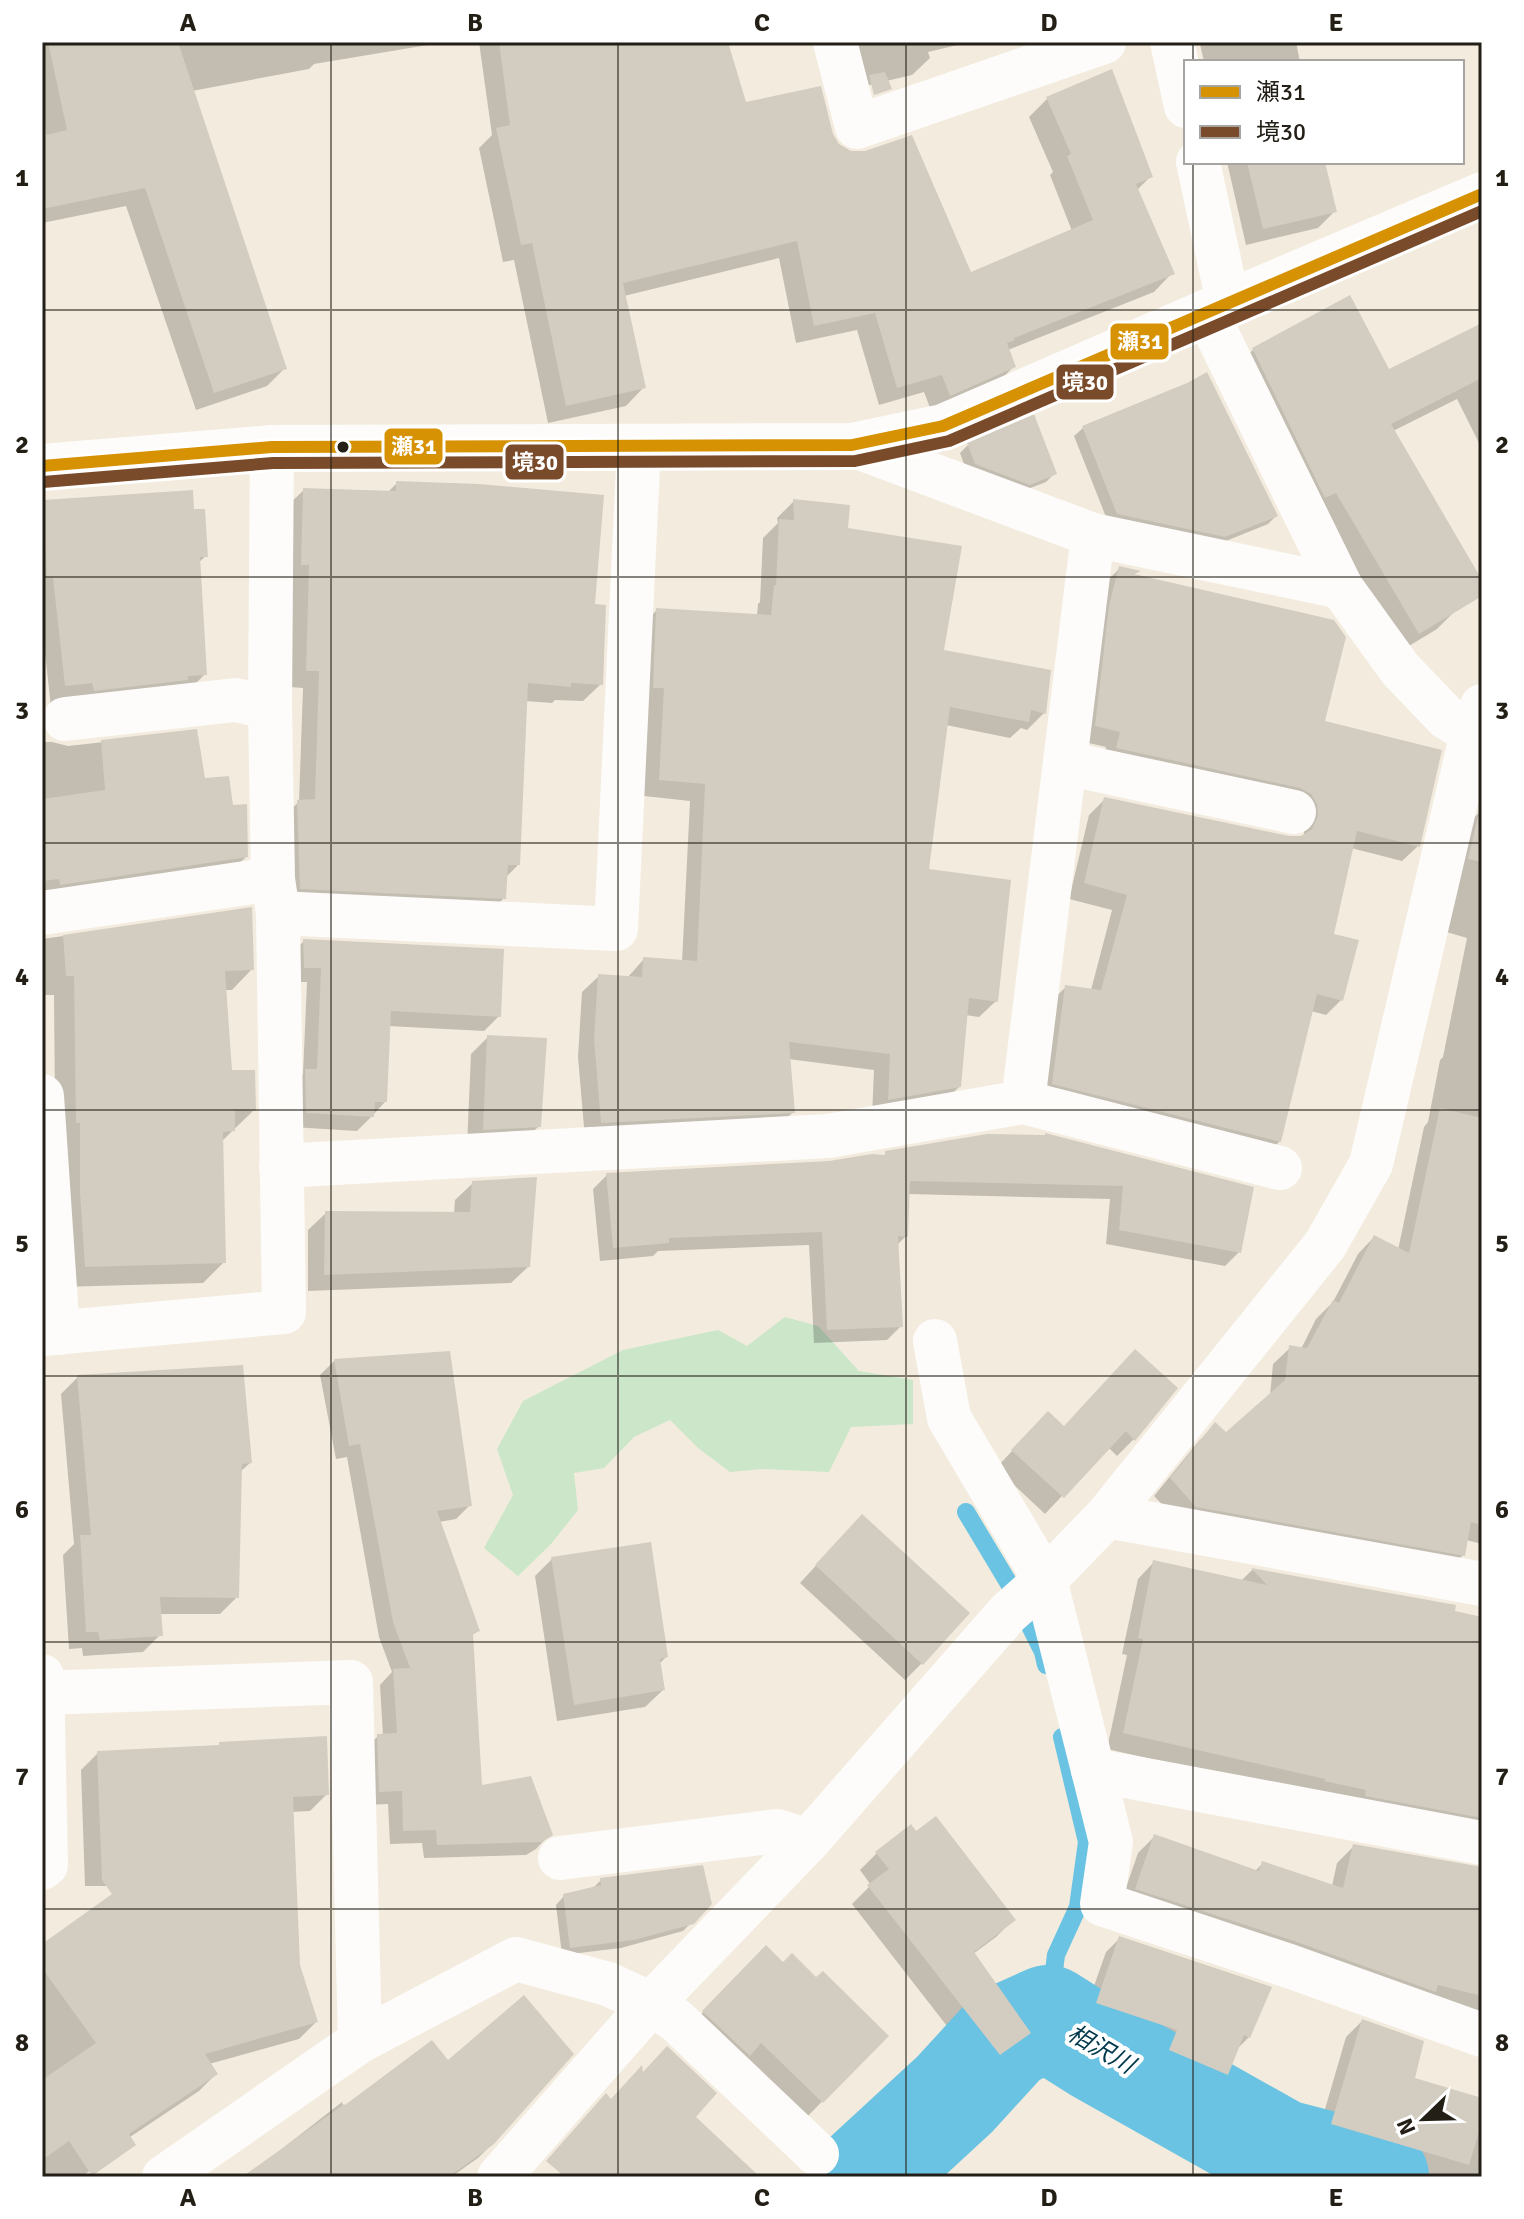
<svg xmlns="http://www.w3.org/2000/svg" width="1524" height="2219" font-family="Signika,'Noto Sans JP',sans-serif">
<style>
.green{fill:#cbe6c9}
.shadow{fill:#0003}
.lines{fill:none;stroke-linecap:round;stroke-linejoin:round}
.stream{stroke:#6ac3e2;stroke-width:18}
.river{stroke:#6ac3e2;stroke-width:106}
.building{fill:#d3ccc1}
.minor{stroke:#fdfcfa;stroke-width:44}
.bus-1-casing{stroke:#fff;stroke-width:18}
.bus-2-casing{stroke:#fff;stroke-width:18}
.bus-1{stroke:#d79203;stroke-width:12}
.bus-2{stroke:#7a4b2a;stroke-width:12}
.grid{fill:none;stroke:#231f16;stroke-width:2;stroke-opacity:0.55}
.bus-dot{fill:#231f16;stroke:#fff;stroke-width:3}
.labels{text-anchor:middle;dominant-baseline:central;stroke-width:8;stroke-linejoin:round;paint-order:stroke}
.water-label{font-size:24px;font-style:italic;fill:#00384c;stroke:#fff}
.line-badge{stroke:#fff;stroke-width:3}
.badge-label{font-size:22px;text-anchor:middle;font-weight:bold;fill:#fff}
.neatline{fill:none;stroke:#231f16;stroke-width:3}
.grid-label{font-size:26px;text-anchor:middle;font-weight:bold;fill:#231f16}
</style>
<rect width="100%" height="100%" fill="#f3ecde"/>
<polygon class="green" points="785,1317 818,1326 859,1371 913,1380 913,1424 851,1427 829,1472 761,1469 730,1472 698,1448 670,1420 634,1437 604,1468 574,1473 578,1510 551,1544 518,1576 484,1548 513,1495 497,1449 523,1401 623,1350 718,1330 747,1346"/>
<g class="shadow">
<polygon points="42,42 446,42 314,64 309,69 192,91 285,368 267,386 196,410 126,206 42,223 42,138 46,137 42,115"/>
<polygon points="479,42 726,42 744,105 831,135 838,146 970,274 1072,231 1050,175 1053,172 1029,117 1048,98 1150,177 1137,190 1172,273 1154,292 1008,350 1014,366 996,385 932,413 924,392 879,405 857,330 796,343 779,258 624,296 644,387 626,406 548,423 514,260 503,262 479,148 492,135"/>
<polygon points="838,42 970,42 928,52 930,58 912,75 852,89"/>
<polygon points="1202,42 1296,42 1300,62 1204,62 1200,44"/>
<polygon points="1227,162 1323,162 1335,211 1318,228 1246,245"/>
<polygon points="1349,298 1389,372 1482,325 1482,449 1457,399 1393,431 1457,609 1437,629 1399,652 1233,369 1253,350"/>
<polygon points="1083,428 1276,516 1268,524 1216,545 1108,522 1074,436"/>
<polygon points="968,445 1055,473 1046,482 1020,492 967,472 960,453"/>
<polygon points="397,483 593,606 601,684 583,701 555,700 552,703 525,701 518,865 505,878 504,898 487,915 283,906 280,819 299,802 303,688 290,687 286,507 304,490 388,492"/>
<polygon points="794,501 846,529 942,651 1044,713 1027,730 1021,728 1010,738 946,725 927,871 996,1001 979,1017 965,1015 960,1086 943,1103 872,1116 874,1070 788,1059 793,1112 776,1129 585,1139 578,1057 582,992 599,976 627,978 644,959 682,962 690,801 644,796 640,627 657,610 757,616 758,604 760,602 763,538 778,523 777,518"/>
<polygon points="44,502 206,556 198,563 205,674 190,689 51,708 42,624 42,505"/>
<polygon points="1120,568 1137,572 1133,575 1323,723 1418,846 1402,861 1351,848 1331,935 1341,1000 1326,1015 1311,1011 1280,1141 1264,1157 1037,1099 1050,1002 1066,987 1091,990 1112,910 1069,899 1089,815 1105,799 1289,838 1302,838 1304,834 1303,820 1102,764 1106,747 1080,741 1104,584"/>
<polygon points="195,732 203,780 231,807 246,857 225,877 42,904 42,742 52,742 68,746"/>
<polygon points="1481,811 1482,1544 1466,1540 1463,1555 1447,1571 1179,1522 1154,1496 1199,1441 1215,1425 1226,1435 1270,1396 1273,1364 1290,1348 1301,1349 1316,1319 1333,1302 1358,1254 1374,1237 1398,1250 1424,1127 1428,1122 1440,1060 1443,1057 1467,938 1443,931 1464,827"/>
<polygon points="250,910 252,969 232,990 224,990 230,1072 254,1110 221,1142 224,1262 203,1283 60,1287 55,1106 54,995 42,995 42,939"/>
<polygon points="304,941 499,1016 484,1031 388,1026 385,1102 372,1116 357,1131 292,1127 291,1086 303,1074 307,982 290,982 289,956"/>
<polygon points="488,1037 539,1126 521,1143 467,1146 471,1054"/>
<polygon points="1044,1137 1239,1252 1225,1266 1106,1244 1110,1199 908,1194 906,1236 897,1245 901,1326 887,1340 814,1343 809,1245 658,1251 653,1256 600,1261 593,1189 607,1175 830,1163 883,1157 886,1153"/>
<polygon points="473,1183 529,1266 511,1283 308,1291 308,1230 326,1213 454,1214 455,1200"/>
<polygon points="334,1361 470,1505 456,1519 439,1522 477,1630 471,1637 480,1787 550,1834 536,1849 526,1855 424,1858 422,1843 390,1844 388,1804 366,1805 364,1750 378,1736 383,1736 380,1685 392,1672 379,1637 347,1457 336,1459 320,1375"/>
<polygon points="1118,1368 1134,1439 1117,1456 1108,1447 1045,1514 996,1468 1031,1431 1063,1428"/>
<polygon points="78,1377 250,1463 240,1472 237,1597 220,1614 159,1614 160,1635 143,1652 83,1656 82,1648 69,1649 63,1555 74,1544 61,1394"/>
<polygon points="845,1534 922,1663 905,1680 800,1583"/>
<polygon points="552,1559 666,1657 659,1664 663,1690 645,1707 557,1721 535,1576"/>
<polygon points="1154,1562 1241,1581 1252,1570 1454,1606 1453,1613 1482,1627 1482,1825 1310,1795 1107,1749 1127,1655 1122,1654 1138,1579"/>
<polygon points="220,1744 327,1794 310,1811 291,1812 298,1965 316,2022 299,2039 209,2064 216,2074 199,2091 130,2137 112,2155 81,2177 42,2177 42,1947 127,1886 85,1886 81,1770 98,1753 216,1747"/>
<polygon points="1155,1836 1254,1872 1263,1863 1332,1886 1337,1863 1354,1846 1482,1892 1482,2016 1120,1905 1138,1853"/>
<polygon points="877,1853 1013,1920 996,1937 973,1954 1028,2032 1011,2050 982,2071 852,1904 871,1885 860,1870"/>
<polygon points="601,1880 710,1904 683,1931 621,1948 562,1955 556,1905 564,1896 592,1889"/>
<polygon points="1120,1938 1249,2037 1235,2051 1226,2074 1212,2088 1156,2064 1164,2044 1083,2017 1106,1952"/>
<polygon points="766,1947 783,1964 816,1980 886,2036 805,2119 687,2029"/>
<polygon points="1362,2021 1412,2079 1482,2100 1482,2177 1441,2177 1316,2140 1346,2037"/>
<polygon points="342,2102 344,2109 493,2143 478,2158 451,2177 246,2177"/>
</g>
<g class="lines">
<g class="stream">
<polyline points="966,1512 1008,1582 1043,1652 1046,1665"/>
<polyline points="1048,2018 1056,1955 1078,1907 1087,1842 1062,1737"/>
</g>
<polyline class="river" points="865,2177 955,2094 1008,2036 1048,2018 1097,2049 1280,2152 1376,2177"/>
</g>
<g class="building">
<polygon points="48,42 178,42 287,369 214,393 145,188 42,209 42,136 67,130"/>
<polygon points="499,42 728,42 746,102 821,86 833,134 839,144 851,151 865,151 912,135 971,272 1093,220 1067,156 1071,154 1046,97 1112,69 1153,177 1136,184 1175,274 1014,338 1015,340 1007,343 1016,367 950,396 942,375 897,388 875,313 814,326 797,241 623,283 646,388 566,406 532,243 521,245 496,128 510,125"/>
<polygon points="885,72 892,89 874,95 869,75"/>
<polygon points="1247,162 1325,162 1337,212 1263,229"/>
<polygon points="1350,295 1389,369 1482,323 1482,378 1391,424 1482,580 1482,596 1419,634 1336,493 1325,498 1252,348"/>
<polygon points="1207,372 1278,516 1225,537 1117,514 1082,426 1187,383"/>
<polygon points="1034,414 1057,474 1030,485 975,464 967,443"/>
<polygon points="396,481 479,484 604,495 595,604 606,605 603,685 571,683 571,687 528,683 520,865 508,865 506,899 300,889 297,800 315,799 319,671 306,671 309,565 301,565 303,488 396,491"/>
<polygon points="193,490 194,509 205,509 208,557 200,557 207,675 188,676 188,680 94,691 92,683 65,686 53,578 47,578 43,500"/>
<polygon points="793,499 850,505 848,528 962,546 944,650 1051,670 1046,714 1031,710 1029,722 950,707 929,869 1011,880 998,1002 969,998 961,1087 888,1100 890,1054 789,1042 795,1113 601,1123 594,1039 598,974 642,977 643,957 697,961 705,784 659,780 664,688 653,688 656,608 771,615 774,585 776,585 779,519 794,520"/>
<polygon points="1119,566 1141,571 1134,574 1334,620 1346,637 1325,721 1442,750 1420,847 1357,831 1334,934 1359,940 1343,1001 1317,994 1281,1142 1052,1084 1065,985 1101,990 1127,895 1084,883 1104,797 1289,836 1301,836 1312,829 1318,816 1317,804 1311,794 1300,788 1116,748 1120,732 1095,726 1109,606"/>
<polygon points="197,729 205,778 229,776 233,805 247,804 248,857 60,885 59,879 42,881 42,799 105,790 101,740"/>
<polygon points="1482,800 1482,862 1468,859"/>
<polygon points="252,907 254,970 225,971 232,1070 255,1070 256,1111 235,1109 235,1131 223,1132 226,1263 85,1267 80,1193 80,1123 76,1123 74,976 66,976 63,935"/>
<polygon points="303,939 504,949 501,1017 391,1011 387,1102 375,1102 374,1117 306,1113 305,1069 317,1069 321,968 304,968"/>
<polygon points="487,1035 547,1038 541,1127 483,1130"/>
<polygon points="1440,1108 1482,1118 1482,1525 1471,1522 1465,1556 1196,1507 1170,1478 1215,1422 1226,1432 1285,1380 1289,1345 1307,1348 1333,1300 1339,1303 1374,1235 1409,1253"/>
<polygon points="1045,1133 1254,1187 1241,1253 1119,1230 1123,1186 910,1181 908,1237 898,1236 903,1327 827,1330 822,1232 669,1238 669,1243 613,1248 606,1173 829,1161 872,1154 885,1155 885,1151 987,1134 1045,1135"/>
<polygon points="537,1177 530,1267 324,1275 325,1211 470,1212 472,1181"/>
<polygon points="1135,1349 1178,1388 1135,1441 1126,1431 1064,1498 1011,1450 1048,1411 1064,1426"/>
<polygon points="450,1351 472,1506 437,1511 480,1631 473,1634 482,1785 531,1776 553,1835 542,1842 437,1845 436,1830 403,1831 402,1791 379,1792 377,1734 397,1733 393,1669 410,1668 393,1622 360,1444 349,1446 334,1359"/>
<polygon points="243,1365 252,1463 242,1464 239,1598 160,1597 163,1636 100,1640 98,1632 86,1632 80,1535 91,1535 77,1375"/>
<polygon points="862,1514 970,1613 923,1665 815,1565"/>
<polygon points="651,1542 668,1657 660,1659 665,1690 574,1705 551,1557"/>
<polygon points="1153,1560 1267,1585 1251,1568 1456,1605 1455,1611 1482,1617 1482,1818 1365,1796 1366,1790 1324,1781 1325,1779 1123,1733 1143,1639 1138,1638"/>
<polygon points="327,1736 329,1795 293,1797 300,1965 318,2022 205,2054 218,2074 129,2134 136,2145 92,2176 69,2141 42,2160 42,2080 96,2043 42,1968 42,1944 112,1894 102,1880 97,1751 219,1745 219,1742"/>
<polygon points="936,1816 1016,1920 974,1952 1031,2033 1000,2055 867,1885 889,1869 875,1852 911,1824 916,1831"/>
<polygon points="1154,1834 1259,1871 1262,1861 1343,1888 1353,1844 1482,1867 1482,1996 1438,1985 1436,1992 1297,1942 1135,1889"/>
<polygon points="703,1865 712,1904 694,1924 634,1940 570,1948 563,1894 601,1885 600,1878"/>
<polygon points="1119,1936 1272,1987 1250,2038 1244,2035 1228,2075 1169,2050 1177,2030 1096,2003"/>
<polygon points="766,1945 783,1962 792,1953 816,1977 823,1971 889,2036 823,2103 761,2043 750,2056 702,2011"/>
<polygon points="524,1995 574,2054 494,2144 449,2177 242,2177 344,2104 345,2105 432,2040 448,2060"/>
<polygon points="1362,2019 1424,2041 1415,2078 1482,2098 1482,2122 1469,2165 1331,2124"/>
<polygon points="667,2046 717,2093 696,2117 760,2177 565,2177 546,2161 606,2093 611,2099 642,2065 643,2072"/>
</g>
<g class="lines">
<g class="minor">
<polyline points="835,42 857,127 1104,42"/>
<polyline points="1172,42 1186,106"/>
<polyline points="1198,162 1228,302"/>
<polyline points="1206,312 1341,587 1400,669 1447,718 1482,739"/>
<polyline points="852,445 1093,535 1341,587"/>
<polyline points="42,466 272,447 852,445 943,426 1228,302 1482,194"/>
<polyline points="65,719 235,700 270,707"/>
<polyline points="1065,763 1294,812"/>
<polyline points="42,913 273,879"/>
<polyline points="278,913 616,929 639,446"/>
<polyline points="42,1096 58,1333"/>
<polyline points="1023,1102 1093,535"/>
<polyline points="281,1166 828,1136 1023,1102 1280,1168"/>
<polyline points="42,1334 284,1312 278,913 273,879 270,707 272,447"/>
<polyline points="935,1341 949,1418 1045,1580 1093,1770"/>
<polyline points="1107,1516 1482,1584"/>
<polyline points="42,1676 46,1865 42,1868"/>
<polyline points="42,1693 351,1682 360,2041"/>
<polyline points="1482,1843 1093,1770 1111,1842 1102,1904 1289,1966 1482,2035"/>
<polyline points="560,1858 777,1831 808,1841"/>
<polyline points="164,2177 360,2041 516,1959 608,1984 651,2004 677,2021 817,2154"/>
<polyline points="499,2177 651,2004 808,1841 1008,1613 1045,1580 1107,1516 1325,1245 1371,1164 1472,733 1482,706"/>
</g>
<g class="bus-1-casing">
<polyline id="bus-1" points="42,466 272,447 852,445 943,426 1482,194"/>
</g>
<g class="bus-2-casing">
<polyline id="bus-2" points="43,482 273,463 855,461 949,441 1482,211"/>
</g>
<use href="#bus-1" class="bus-1"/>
<use href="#bus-2" class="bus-2"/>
</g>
<path class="grid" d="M331,42v2135M618,42v2135M906,42v2135M1193,42v20M1193,162v2015M42,310h1440M42,577h1440M42,843h1440M42,1110h1440M42,1376h1440M42,1642h1440M42,1909h1440"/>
<circle class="bus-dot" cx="343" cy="447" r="7"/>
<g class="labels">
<g class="water-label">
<text transform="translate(1101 2049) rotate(30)">相沢川</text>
</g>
</g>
<g class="line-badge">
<rect x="1109" y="322" width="61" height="39" rx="8" fill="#d79203"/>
<rect x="1055" y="363" width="60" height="38" rx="8" fill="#7a4b2a"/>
<rect x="383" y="427" width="61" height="39" rx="8" fill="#d79203"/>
<rect x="504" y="443" width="61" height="38" rx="8" fill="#7a4b2a"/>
</g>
<g class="badge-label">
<text x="1140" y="349">瀬31</text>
<text x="1085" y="390">境30</text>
<text x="414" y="454">瀬31</text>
<text x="535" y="470">境30</text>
</g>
<rect width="1524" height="2219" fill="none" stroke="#ffffff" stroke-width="88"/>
<rect x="1184" y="60" width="280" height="104" fill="#ffffff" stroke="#a7a5a2" stroke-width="2"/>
<rect x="1200" y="86" width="40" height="12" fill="#d79203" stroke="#a7a5a2" stroke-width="2"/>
<text x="1256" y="100" font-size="24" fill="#231f16">瀬31</text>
<rect x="1200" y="126" width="40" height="12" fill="#7a4b2a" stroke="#a7a5a2" stroke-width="2"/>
<text x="1256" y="140" font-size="24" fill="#231f16">境30</text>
<g transform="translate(1424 2119) rotate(247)" stroke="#ffffff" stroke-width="6" paint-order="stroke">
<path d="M0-6L14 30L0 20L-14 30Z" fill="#231f16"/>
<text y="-12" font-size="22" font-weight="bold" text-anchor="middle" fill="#231f16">N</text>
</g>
<rect x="44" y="44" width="1436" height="2131" class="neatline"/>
<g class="grid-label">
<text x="188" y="31">A</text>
<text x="475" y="31">B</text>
<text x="762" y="31">C</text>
<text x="1049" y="31">D</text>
<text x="1336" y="31">E</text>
<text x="22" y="186">1</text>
<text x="1502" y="186">1</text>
<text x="22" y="453">2</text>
<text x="1502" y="453">2</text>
<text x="22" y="719">3</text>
<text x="1502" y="719">3</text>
<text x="22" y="985">4</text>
<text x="1502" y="985">4</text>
<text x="22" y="1252">5</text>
<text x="1502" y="1252">5</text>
<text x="22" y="1518">6</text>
<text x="1502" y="1518">6</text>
<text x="22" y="1785">7</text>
<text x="1502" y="1785">7</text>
<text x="22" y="2051">8</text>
<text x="1502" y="2051">8</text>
<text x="188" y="2206">A</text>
<text x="475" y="2206">B</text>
<text x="762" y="2206">C</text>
<text x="1049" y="2206">D</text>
<text x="1336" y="2206">E</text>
</g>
</svg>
